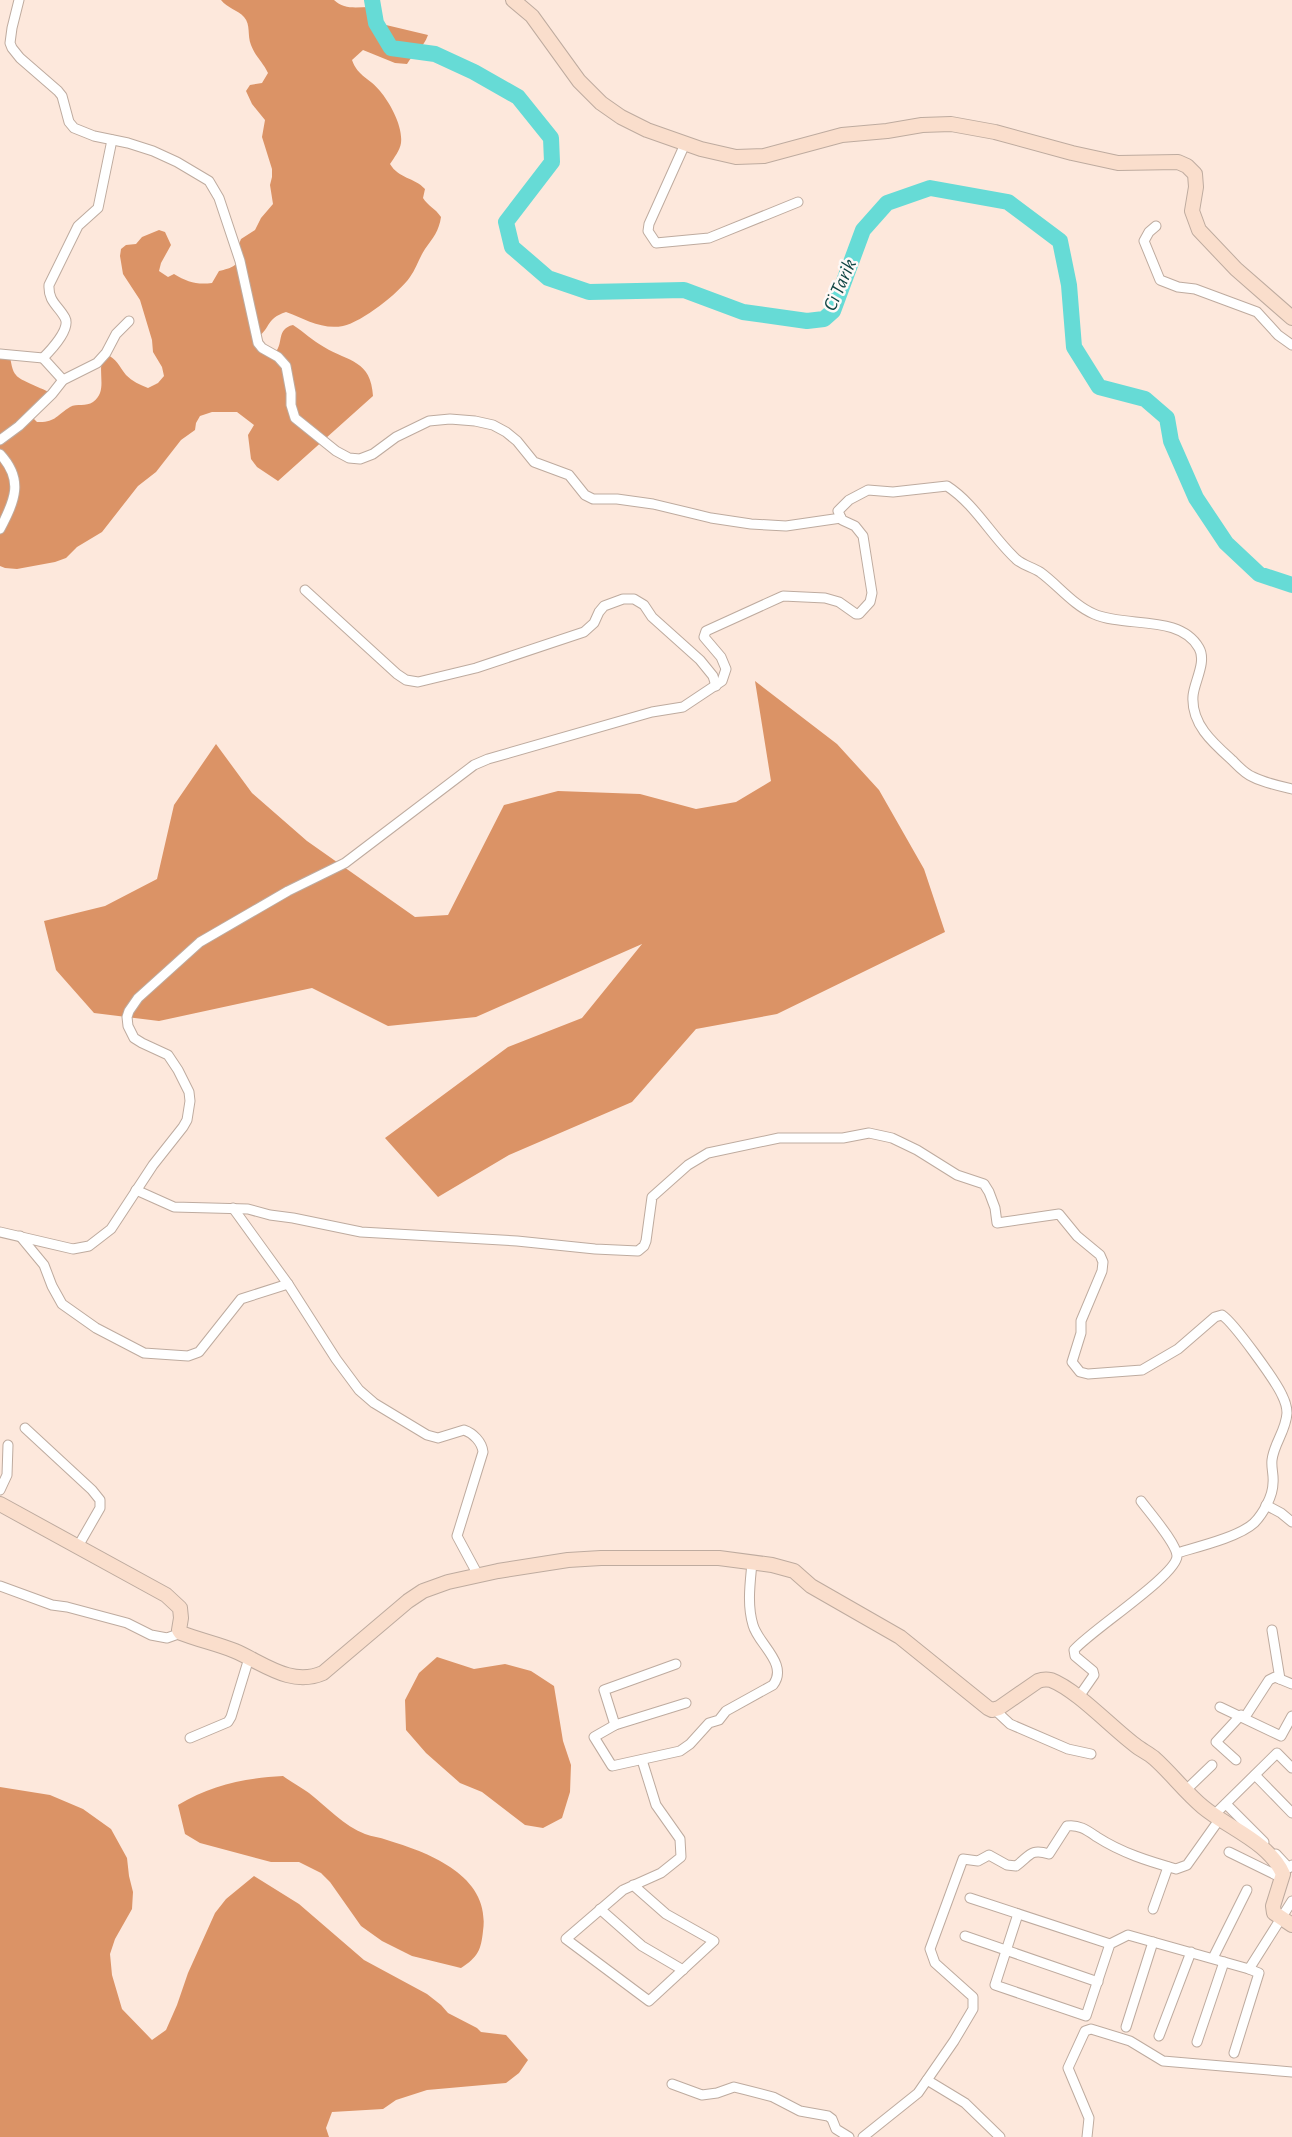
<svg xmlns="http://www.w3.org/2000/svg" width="1292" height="2137" font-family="'Alegreya Sans',sans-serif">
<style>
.forest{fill:#db9366}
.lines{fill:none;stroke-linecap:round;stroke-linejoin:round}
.river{stroke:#66dbd6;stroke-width:16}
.street-casing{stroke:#beab9f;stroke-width:11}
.secondary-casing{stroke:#beab9f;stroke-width:16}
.street{stroke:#fff;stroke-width:9}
.secondary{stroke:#fadecc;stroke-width:14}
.labels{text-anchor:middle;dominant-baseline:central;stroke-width:5;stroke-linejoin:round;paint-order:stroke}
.water-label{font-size:20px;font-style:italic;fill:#0f4543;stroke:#fdf9f7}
</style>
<rect width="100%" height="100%" fill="#fde8dc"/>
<g class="forest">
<path d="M221,0h113c10,10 23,7 36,7l16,18 42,10c-5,14 -13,16 -21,29l-12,-1 -32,-13 -11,10c6,17 18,18 28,31 10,12 23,35 21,52 -1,7 -7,15 -11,21 9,15 24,13 35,25l-2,9c5,8 12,10 18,19 -2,14 -8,21 -16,32 -6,9 -9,20 -15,28 -11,16 -48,45 -67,49 -21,4 -38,-7 -57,-14 -21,7 -14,15 -29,26l18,15c9,-10 1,-24 18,-28 11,7 20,16 31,22 25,15 47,13 49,49l-95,85 -21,-14 -6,-8 -3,-24 6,-10 -17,-13h-25l-12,4 -4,7 -1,7 -14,10 -25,32 -18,14 -36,46 -25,15 -11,11 -11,4 -38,7 -12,-1 -5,-2v-212l10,2c1,6 2,15 6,19 4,6 27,13 36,19l-22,21 7,7c18,1 20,-7 33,-15 7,-4 16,0 23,-5 17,-12 1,-34 13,-48 11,5 13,12 20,21 6,6 14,10 22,13l10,-5 6,-7 -2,-9 -9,-15 -1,-12 -12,-40 -17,-26 -3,-18 1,-7 5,-4 10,-1 6,-7 17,-7 6,2 6,13 -10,18 -2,8 9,6 6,-3c13,8 23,11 38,9l7,-12c13,-3 18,-5 24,-17l-4,-10 2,-5 14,-9 6,-12 12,-14 -3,-19 2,-8v-8l-10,-32 3,-17 -13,-16 -6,-13 4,-6 12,-2 6,-10c-5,-11 -13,-17 -17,-28 -4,-10 0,-20 -7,-28 -6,-7 -17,-9 -23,-17z"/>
<polygon points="755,681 837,744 879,790 924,869 945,932 777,1014 696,1029 632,1102 509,1155 438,1197 385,1138 508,1047 582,1018 642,944 476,1017 388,1026 312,988 159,1021 94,1013 56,970 44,921 105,906 157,879 174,805 216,744 252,793 307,841 415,917 448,915 504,805 558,791 640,794 696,809 736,802 771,781"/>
<polygon points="437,1657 474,1669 505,1664 531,1671 554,1686 563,1741 571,1765 570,1792 562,1818 543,1828 525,1825 482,1792 460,1783 426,1753 406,1730 405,1700 419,1673"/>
<path d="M283,1776c8,6 18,11 26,17 18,14 35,33 56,41 7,3 15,3 22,6 43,13 104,36 96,91 -2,19 -5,26 -22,37l-49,-12 -30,-15 -21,-15 -31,-44 -9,-9 -22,-11h-28l-71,-19 -15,-9 -7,-29c33,-20 67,-27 105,-29z"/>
<polygon points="0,1787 50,1795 83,1809 111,1829 127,1858 129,1876 133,1892 132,1909 115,1939 110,1954 112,1975 122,2009 152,2040 166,2030 177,2005 188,1973 215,1913 226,1899 254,1876 299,1904 364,1960 427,1994 441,2005 448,2013 477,2028 481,2032 506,2035 528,2060 519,2073 506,2083 427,2090 396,2100 383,2109 332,2112 326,2128 329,2137 0,2137"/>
</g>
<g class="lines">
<polyline class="river" points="372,0 376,23 391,48 435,54 474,72 518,97 551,138 552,162 506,222 512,247 548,278 589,292 684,290 743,312 807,321 824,319 833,311 863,230 887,203 930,188 1008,202 1060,241 1069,285 1074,347 1099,387 1145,399 1167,418 1171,441 1196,498 1226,543 1259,574 1292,585"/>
<g class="street-casing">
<g id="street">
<polyline points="19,0 12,28 10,43 12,48 20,58 58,91 62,96 69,122 74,128 94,136 128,143 153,151 177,162 209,181 219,198 240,261 258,343 262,348 278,357 286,366 291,393 291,405 295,418 336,451 349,458 360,459 373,454 396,437 429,421 450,419 475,421 493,425 506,432 517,441 534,462 569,475 585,495 593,499 617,499 653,504 711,518 751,524 786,526 841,518"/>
<polyline points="685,144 649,224 648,231 656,243 709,238 798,202"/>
<polyline points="1156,226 1149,232 1144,241 1160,280 1178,287 1195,289 1257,312 1278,335 1292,345"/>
<polyline points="0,354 43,358"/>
<path d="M63,380l-20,-22c7,-7 28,-29 22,-40 -6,-12 -17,-16 -16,-33l29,-59 20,-18 14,-68"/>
<polyline points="0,440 19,426 52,394 63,380 97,363 106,353 116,334 129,321"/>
<path d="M0,454c24,26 15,46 0,75"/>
<polyline points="305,590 397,674 406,680 418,682 476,668 584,632 594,623 599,612 604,606 623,599 634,599 644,605 652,617 700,660 713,676 716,686"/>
<path d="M136,1190l38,17 74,2 22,6 23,3 68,14 156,9 78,8 43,2 6,-5 2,-5 6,-44 36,-32 20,-12 71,-15h64l26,-5 23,5 25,12 40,25 27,9 5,8 6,16 2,15 62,-9 18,22 23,19 3,7 -1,9 -21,50v12l-9,29 8,10 8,2 54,-4 36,-21 37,-32 7,-2c12,8 53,65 60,80 3,6 5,11 5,18 -1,18 -13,30 -15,47 -1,8 2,15 1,23 0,13 -10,31 -19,40 -15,14 -57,24 -77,30"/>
<path d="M233,1208l55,76 48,75 23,31 15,13 53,32 11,3 26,-8c9,3 18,12 19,22l-26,84 21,39"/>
<path d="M0,1232l73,17 16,-3 22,-17 42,-64 30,-38 4,-7 3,-19 -1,-9 -11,-22 -10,-15 -26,-12 -8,-5 -6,-12 -1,-9 2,-6 9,-13 62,-56 88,-51 57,-28 129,-98 14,-6 164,-47 31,-5 39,-26 4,-12 -5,-12 -17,-20 2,-6 77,-35 42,2 14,4 17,12h3l11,-12 2,-9 -9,-57 -8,-10 -13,-6 -4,-9 11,-11 19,-10 25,2 54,-6c28,18 45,51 69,73 6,6 16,8 24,13 18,13 33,33 54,42 31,14 86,0 105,34 8,14 -5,34 -6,48 -2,28 20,47 39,64 6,6 13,14 21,17 12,6 26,9 39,12"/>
<polyline points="20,1236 44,1265 52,1286 62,1304 96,1328 144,1353 188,1356 199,1352 241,1299 288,1284"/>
<polyline points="25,1428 92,1490 100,1500 100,1508 77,1548"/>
<polyline points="0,1490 7,1475 8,1445"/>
<polyline points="1266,1505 1281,1513 1292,1522"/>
<polyline points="0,1586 52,1605 67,1607 127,1623 151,1635 167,1638 181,1633"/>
<polyline points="1272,1630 1280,1679"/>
<path d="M1078,1698l16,-23 -1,-4 -18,-15 -1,-6c16,-19 103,-75 103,-94 0,-12 -28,-44 -36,-55"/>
<path d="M686,1703l-71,22 -21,12 18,29 68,-15 10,-7 19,-21 10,-3 7,-9 47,-26c16,-21 -15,-41 -20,-60 -6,-20 -3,-41 -1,-62"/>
<polyline points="1220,1707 1281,1736 1292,1716"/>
<polyline points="995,1710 1010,1724 1068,1749 1091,1754"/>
<polyline points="1245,1717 1269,1680 1275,1677 1292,1684"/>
<polyline points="615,1725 604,1690 676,1664"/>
<polyline points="190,1738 228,1722 231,1717 249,1658"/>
<polyline points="1236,1760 1216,1742 1241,1715"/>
<polyline points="1255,1775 1292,1813"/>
<polyline points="1186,1790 1212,1765"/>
<polyline points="1226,1804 1264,1842"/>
<polyline points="1213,1816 1277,1753 1292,1768"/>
<polyline points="1229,1852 1282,1878"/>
<polyline points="1276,1854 1289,1868 1292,1865"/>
<polyline points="633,1885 666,1914 714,1941 649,2001 566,1939 623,1890 661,1873 681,1857 680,1839 656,1805 642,1760"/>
<polyline points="970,1898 1110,1944"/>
<polyline points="600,1909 642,1946 683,1970"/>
<polyline points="1153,1909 1168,1867"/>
<polyline points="1018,1914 995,1985 1086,2016 1110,1944 1128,1935 1249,1969 1292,1901"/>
<polyline points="965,1936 1098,1982"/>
<polyline points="1213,1958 1247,1890"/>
<polyline points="1126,2027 1153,1942"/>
<polyline points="1159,2036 1191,1952"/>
<polyline points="1197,2042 1224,1962"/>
<polyline points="1234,2053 1259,1973 1249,1969"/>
<polyline points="927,2080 965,2103 1000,2137"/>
<polyline points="672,2084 702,2095 717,2093 734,2087 746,2090 773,2097 800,2111 828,2116 832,2119 836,2129 849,2137"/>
<path d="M863,2137l55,-44 36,-52 19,-32v-12l-38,-34 -5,-14 33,-90 15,2 11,-6 18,10 9,1c14,-10 14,-18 33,-12l18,-28c12,-2 21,5 30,11 25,16 51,24 79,32l11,-4 32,-45"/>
<polyline points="1087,2137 1089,2118 1068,2068 1085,2031 1091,2029 1130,2041 1163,2061 1292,2072"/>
</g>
</g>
<g class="secondary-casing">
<g id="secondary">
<polyline points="513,0 532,16 579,81 601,103 621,117 647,130 701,149 736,157 764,156 842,135 887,131 922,125 951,124 995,132 1072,153 1118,163 1178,162 1187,166 1195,174 1196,187 1192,211 1199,230 1236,269 1292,318"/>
<path d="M0,1504l166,91 14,13 1,10 -2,12 2,3c18,7 37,11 54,18 28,12 56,36 88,22l85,-72 15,-10 25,-9 50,-11 70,-11 33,-2h118l53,7 22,6 17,15 89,51 88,71 4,2 7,-2 39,-27c5,-2 8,-2 13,-1 26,10 61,48 84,65 6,5 13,8 19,13 17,15 31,34 49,49 25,21 66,35 80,67l-10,32 1,7 18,12"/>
</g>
</g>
<use href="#street" class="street"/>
<use href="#secondary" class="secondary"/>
</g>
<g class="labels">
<g class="water-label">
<text transform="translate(840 285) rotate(-66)">Ci Tarik</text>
</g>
</g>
</svg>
